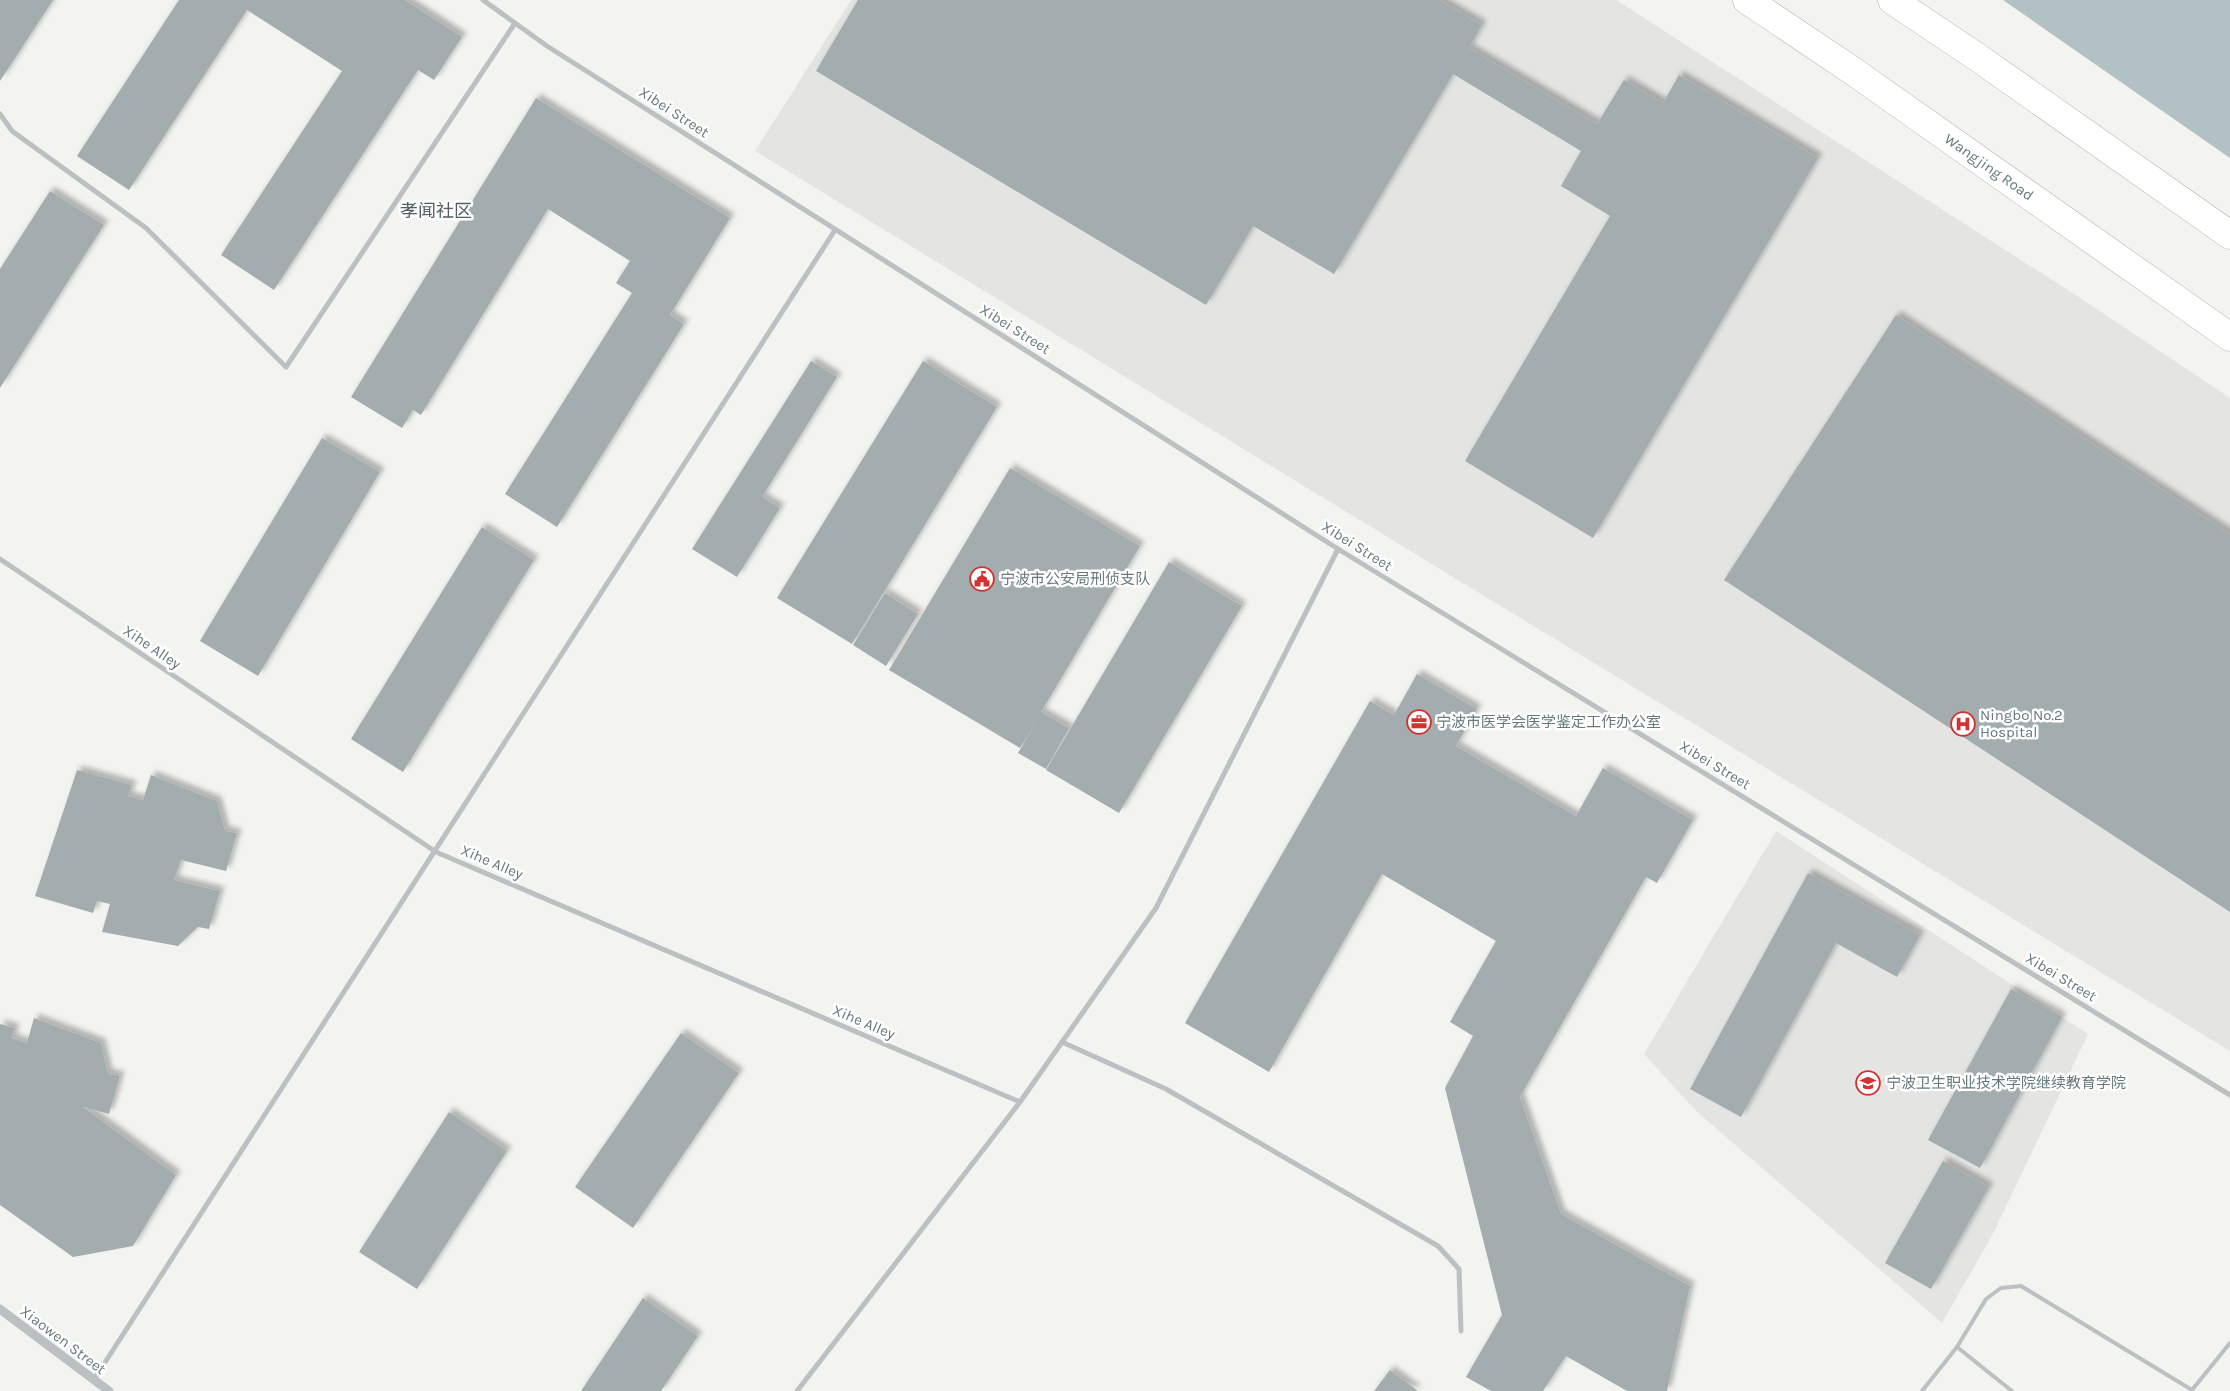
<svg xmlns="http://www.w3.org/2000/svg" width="2230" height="1391" font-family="Karla,'Noto Sans SC',sans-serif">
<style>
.built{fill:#e4e4e3}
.water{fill:#b2c1c3}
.building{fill:#a3acae;filter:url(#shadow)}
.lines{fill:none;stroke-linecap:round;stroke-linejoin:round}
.secondary-casing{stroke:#abb3b5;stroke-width:29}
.service{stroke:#bbc0c2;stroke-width:4}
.minor{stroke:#bbc0c2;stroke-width:5}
.tertiary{stroke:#bbc0c2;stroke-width:9}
.secondary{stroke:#fff;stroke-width:28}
.labels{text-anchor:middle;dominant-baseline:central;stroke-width:5;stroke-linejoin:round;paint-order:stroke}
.street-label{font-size:15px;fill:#65797e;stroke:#fff}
.poi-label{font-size:15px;fill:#65797e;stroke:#fff;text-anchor:start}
.quarter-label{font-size:18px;fill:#526064;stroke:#fff}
</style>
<defs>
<filter id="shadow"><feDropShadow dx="4.5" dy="-4.5" stdDeviation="2.5" flood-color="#0004"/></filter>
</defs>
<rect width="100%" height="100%" fill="#f3f3f0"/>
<g class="built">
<polygon points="851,0 1616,0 2077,296 2230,398 2230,1051 755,151"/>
<polygon points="1776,831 2088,1034 1993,1234 1942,1323 1697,1112 1644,1054"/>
</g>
<polygon class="water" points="2004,0 2230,0 2230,158 2003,0"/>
<g class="building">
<polygon points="0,0 53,0 0,81"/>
<polygon points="179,0 405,0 462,37 434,80 418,70 274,290 221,255 342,71 247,10 129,190 77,156"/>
<polygon points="858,0 1439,0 1482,25 1469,48 1597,124 1624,80 1663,103 1679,75 1818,158 1593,538 1465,461 1610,216 1561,186 1581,151 1453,74 1334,274 1253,226 1206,305 816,71"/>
<polygon points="536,98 730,218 670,315 684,324 557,527 505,494 632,293 616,283 630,261 548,209 421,415 413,410 402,428 351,397"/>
<polygon points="50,191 104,225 0,388 0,269"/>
<polygon points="1896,315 2230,534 2230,912 1724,580"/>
<polygon points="811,361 837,377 762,497 780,508 737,577 692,549"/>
<polygon points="923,361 997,407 852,644 777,598"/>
<polygon points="322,438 380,472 258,676 200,641"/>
<polygon points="1010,468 1140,546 1041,712 1069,728 1046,769 1018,753 1038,719 1020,748 889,670"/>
<polygon points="482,527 534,560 403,772 351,739"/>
<polygon points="1169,562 1242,606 1119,813 1046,770"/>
<polygon points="885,593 918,614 886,666 853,645"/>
<polygon points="1417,674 1477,709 1456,746 1576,816 1603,768 1693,820 1657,883 1646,877 1520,1097 1561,1214 1690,1286 1667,1391 1627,1391 1566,1356 1543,1391 1491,1391 1466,1377 1502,1315 1445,1088 1473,1036 1450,1022 1496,941 1382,874 1269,1072 1185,1023 1370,701 1394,715"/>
<polygon points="77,770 132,785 128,796 143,800 151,775 217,801 225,831 237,833 226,871 181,860 174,880 220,891 209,929 198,927 178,946 102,932 110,904 97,901 93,913 35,896"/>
<polygon points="1808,873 1920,935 1897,977 1836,943 1741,1117 1690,1089"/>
<polygon points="2011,989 2062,1017 1980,1168 1928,1140"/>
<polygon points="34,1018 101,1043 108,1073 120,1076 109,1114 83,1107 176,1175 133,1246 73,1257 0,1205 0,1024 15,1028 12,1038 27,1043"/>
<polygon points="681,1033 739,1073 633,1228 575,1187"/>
<polygon points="449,1112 507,1151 417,1289 359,1252"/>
<polygon points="1943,1161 1989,1187 1931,1289 1885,1263"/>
<polygon points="643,1298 698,1336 661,1391 581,1391"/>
<polygon points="1390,1370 1418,1391 1374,1391"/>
</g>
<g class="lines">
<g class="secondary-casing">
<g id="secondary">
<polyline points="1747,0 1850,69 2230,337"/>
<polyline points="1892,0 1977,57 2230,235"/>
</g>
</g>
<g class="service">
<polyline points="1957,1347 2012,1391"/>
<polyline points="2192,1390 2230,1343"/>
<polyline points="1922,1391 1957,1347 1986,1299 2001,1288 2021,1286 2192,1390"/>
</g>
<g class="minor">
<polyline points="483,0 547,46 1338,549 2230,1095"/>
<polyline points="0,114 12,131 146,228 286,367 515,23"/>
<polyline points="0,559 436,852 1020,1102"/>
<polyline points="1062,1042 1166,1089 1438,1246 1459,1269 1461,1331"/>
<polyline points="93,1381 835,230"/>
<polyline points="797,1391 1020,1102 1156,908 1338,549"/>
</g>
<polyline class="tertiary" points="0,1309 109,1391"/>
<use href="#secondary" class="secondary"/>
</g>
<defs>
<g id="civic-ring" transform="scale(1.25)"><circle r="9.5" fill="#fff" stroke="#d33230" stroke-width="1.5"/><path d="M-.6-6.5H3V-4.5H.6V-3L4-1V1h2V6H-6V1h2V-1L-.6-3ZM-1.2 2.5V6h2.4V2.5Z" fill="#d33230"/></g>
<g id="office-ring" transform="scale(1.25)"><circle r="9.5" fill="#fff" stroke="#d33230" stroke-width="1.5"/><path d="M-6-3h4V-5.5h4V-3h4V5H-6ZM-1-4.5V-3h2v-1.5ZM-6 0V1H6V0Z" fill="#d33230"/></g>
<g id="hospital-ring" transform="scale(1.25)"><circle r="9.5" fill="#fff" stroke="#d33230" stroke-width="1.5"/><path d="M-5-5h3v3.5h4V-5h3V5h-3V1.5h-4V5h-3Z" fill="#d33230"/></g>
<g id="university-ring" transform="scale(1.25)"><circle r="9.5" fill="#fff" stroke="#d33230" stroke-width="1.5"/><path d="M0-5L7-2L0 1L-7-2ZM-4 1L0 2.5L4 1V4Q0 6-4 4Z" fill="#d33230"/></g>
</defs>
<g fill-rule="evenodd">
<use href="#civic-ring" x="982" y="579"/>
<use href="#office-ring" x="1419" y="722"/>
<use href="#hospital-ring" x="1963" y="724"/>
<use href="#university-ring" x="1868" y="1083"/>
</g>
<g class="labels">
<g class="street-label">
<text transform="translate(674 112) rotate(33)">Xibei Street</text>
<text transform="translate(1989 167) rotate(35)">Wangjing Road</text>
<text transform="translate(1015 329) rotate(32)">Xibei Street</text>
<text transform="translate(1357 546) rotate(32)">Xibei Street</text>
<text transform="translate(152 647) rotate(34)">Xihe Alley</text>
<text transform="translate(1715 765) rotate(31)">Xibei Street</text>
<text transform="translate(492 862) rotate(23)">Xihe Alley</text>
<text transform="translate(2061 977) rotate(31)">Xibei Street</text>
<text transform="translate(864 1022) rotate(23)">Xihe Alley</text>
<text transform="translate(63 1340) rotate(37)">Xiaowen Street</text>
</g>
<g class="poi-label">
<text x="1000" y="579">宁波市公安局刑侦支队</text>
<text x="1980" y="715">Ningbo No.2<tspan x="1980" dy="17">Hospital</tspan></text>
<text x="1436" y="722">宁波市医学会医学鉴定工作办公室</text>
<text x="1886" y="1083">宁波卫生职业技术学院继续教育学院</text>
</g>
<g class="quarter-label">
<text x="436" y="211">孝闻社区</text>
</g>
</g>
</svg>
